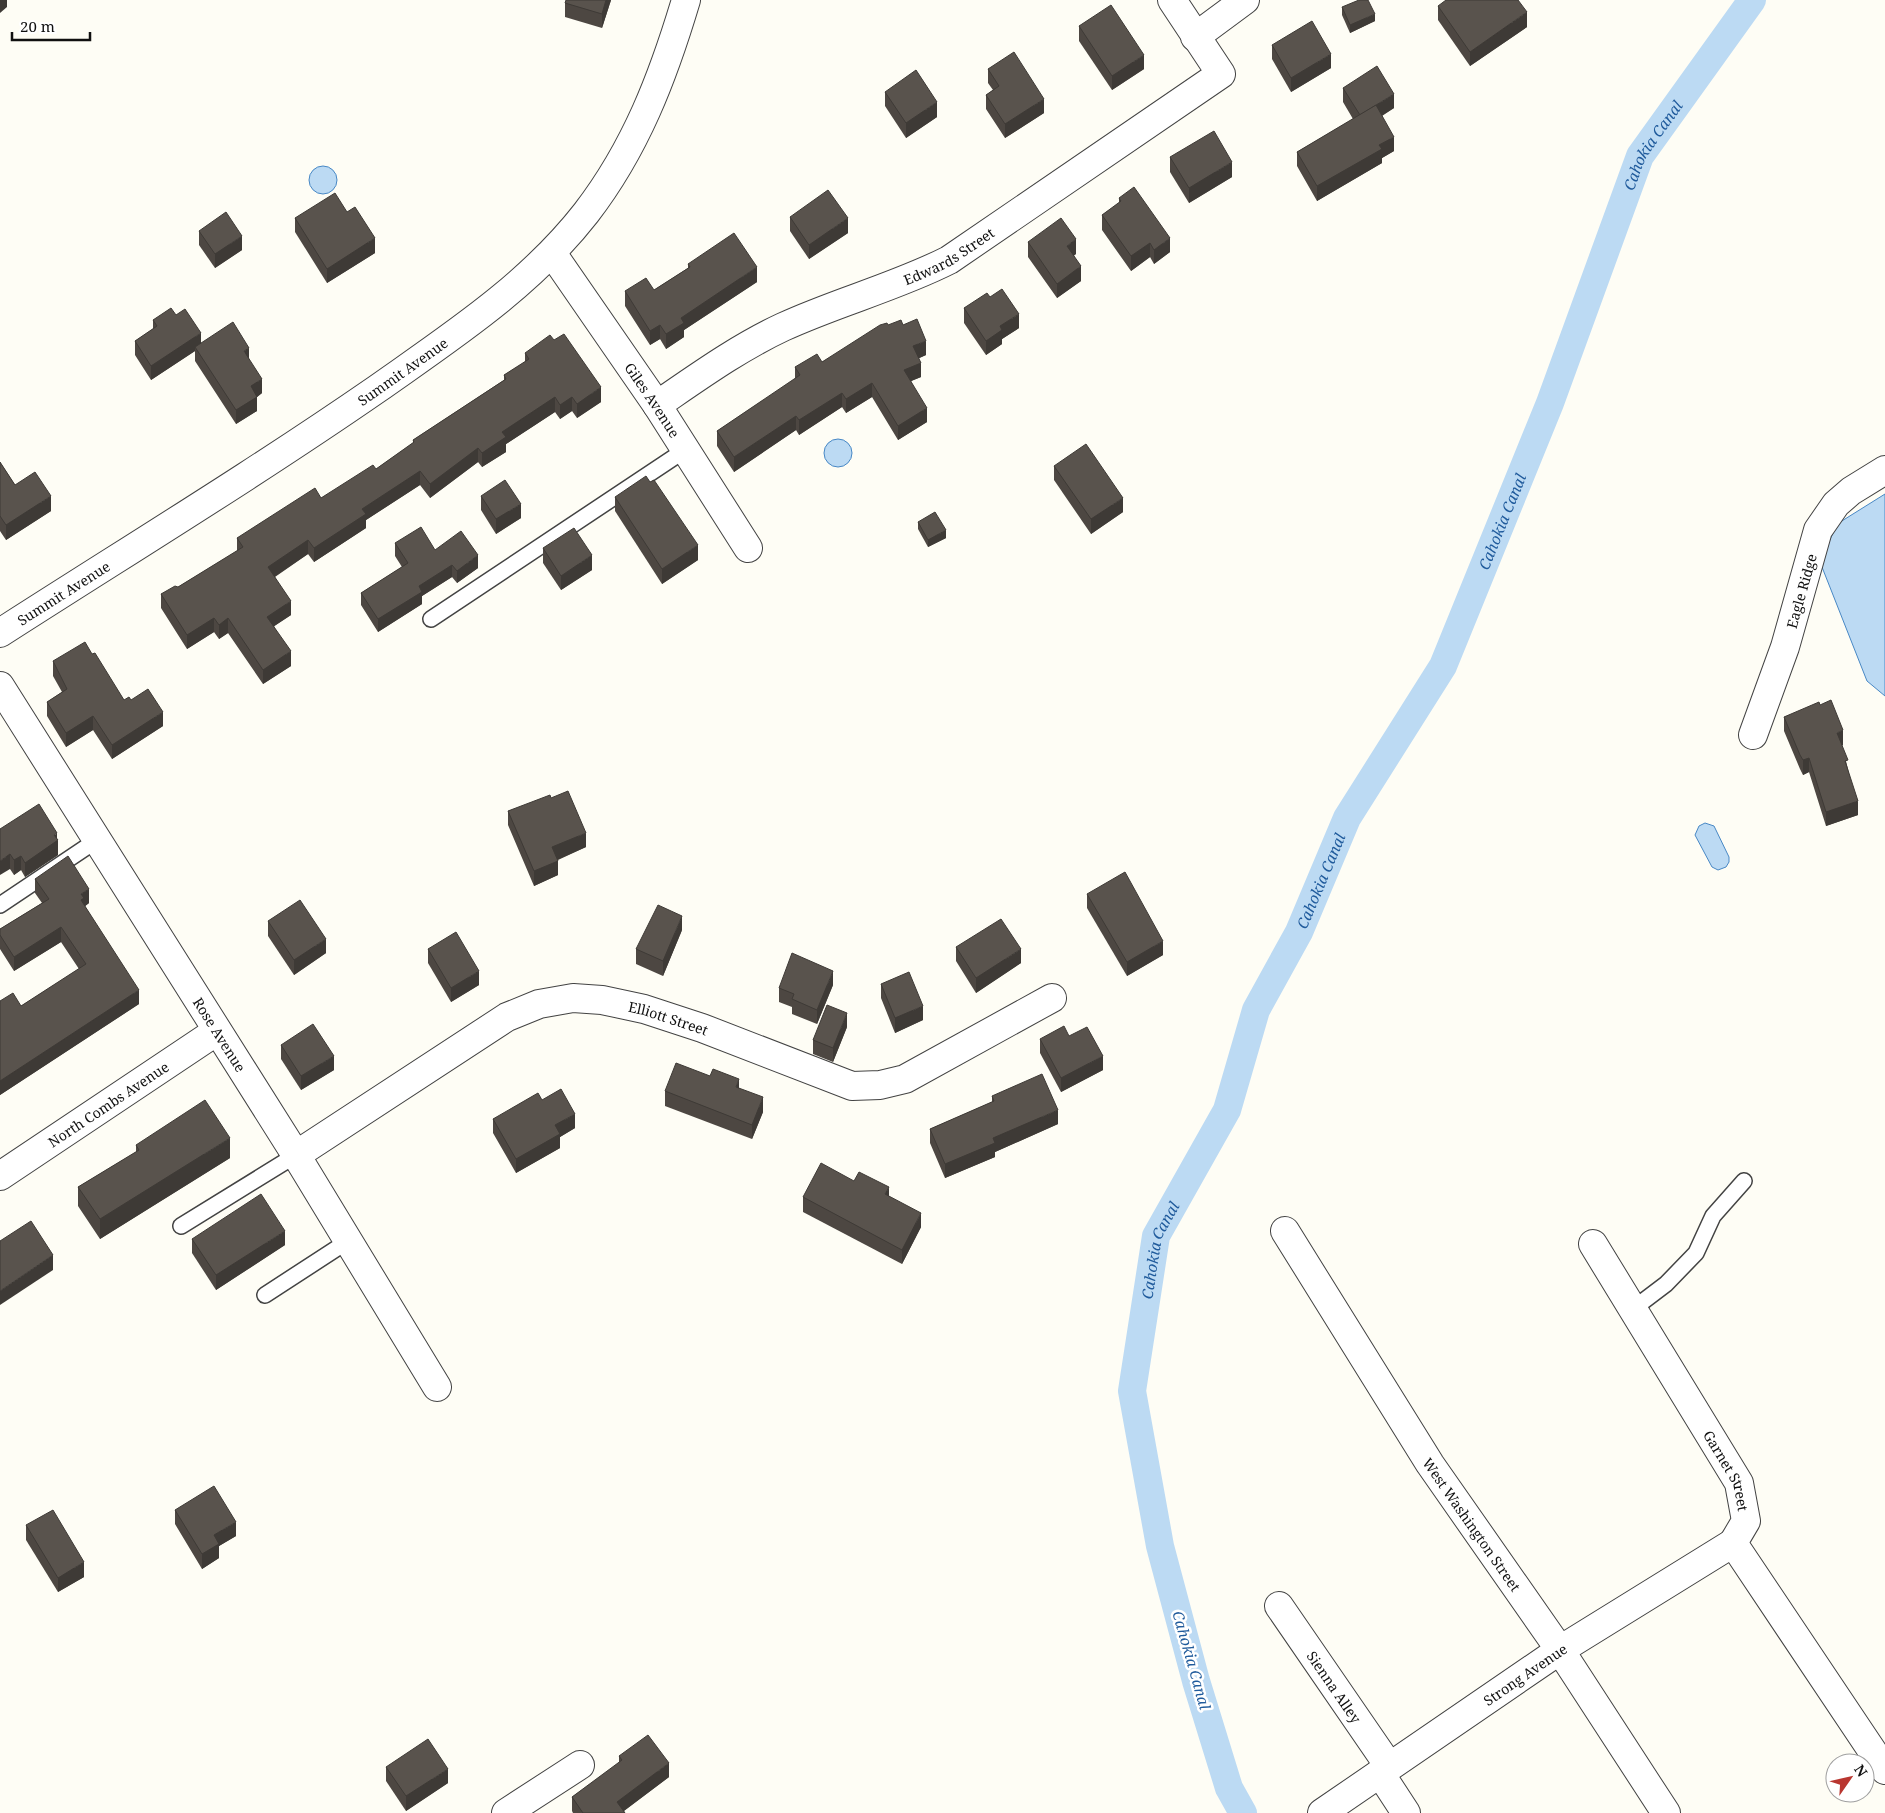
<svg xmlns="http://www.w3.org/2000/svg" width="1885" height="1813" font-family="'Noto Serif',serif">
<style>
.water{fill:#bcdaf3;stroke:#4888c5}
.lines{fill:none;stroke-linecap:round;stroke-linejoin:round}
.canal{stroke:#bcdaf3;stroke-width:28}
.service-casing{stroke:#434343;stroke-width:18}
.minor-casing{stroke:#434343;stroke-width:30}
.tertiary-casing{stroke:#434343;stroke-width:30}
.service{stroke:#fff;stroke-width:15}
.minor{stroke:#fff;stroke-width:28}
.tertiary{stroke:#fff;stroke-width:28}
.wall{fill:#4d4742}
.shaded-wall{fill:#3e3a36}
.building{fill:#59534d;stroke:#3e3a36}
.labels{text-anchor:middle;dominant-baseline:central;stroke-width:5;stroke-linejoin:round;paint-order:stroke}
.street-label{font-size:14px;fill:#101010;stroke:#fff}
.water-label{font-size:15px;font-style:italic;fill:#205b9c;stroke:#fff}
</style>
<rect width="100%" height="100%" fill="#fefdf5"/>
<g class="water">
<circle cx="323" cy="180" r="14"/>
<circle cx="838" cy="453" r="14"/>
<polygon points="1885,494 1885,696 1867,681 1820,562 1837,524"/>
<polygon points="1705,823 1714,826 1729,857 1729,862 1726,867 1718,870 1712,867 1695,835 1699,826"/>
</g>
<g class="lines">
<path class="canal" id="s1" d="M1243,1813l-14,-25 -33,-107 -36,-135 -28,-155 24,-155 71,-126 29,-100 43,-78 48,-114 96,-152 107,-263 90,-247 112,-156"/>
<g class="service-casing">
<g id="service">
<polyline points="431,619 685,450"/>
<polyline points="0,905 97,840"/>
<polyline points="181,1226 296,1155"/>
<polyline points="265,1295 348,1241"/>
<polyline points="1633,1309 1666,1284 1696,1253 1713,1216 1744,1181"/>
</g>
</g>
<g class="minor-casing">
<g id="minor">
<polyline points="1195,37 1245,0"/>
<path id="s2" d="M552,253l105,152 91,143"/>
<path id="s3" d="M657,405c41,-28 81,-57 126,-78 54,-25 113,-40 166,-67l272,-186 -49,-74"/>
<path id="s4" d="M0,686l296,469 141,232"/>
<path id="s5" d="M1753,735l32,-88 33,-117 18,-26 15,-13 34,-21"/>
<path id="s6" d="M296,1155l211,-138 32,-13 34,-6 29,2 42,9 58,19 150,58 28,-1 25,-6 147,-81"/>
<path id="s7" d="M0,1176l217,-145"/>
<path id="s8" d="M1285,1231l145,233 130,186 106,163"/>
<path id="s9" d="M1593,1244l146,239 7,38 -13,22 152,227"/>
<path id="s10" d="M1279,1606l110,160"/>
<polyline points="1380,1773 1406,1813"/>
<polyline points="506,1813 580,1765"/>
<path id="s11" d="M1322,1813l238,-163 173,-107"/>
</g>
</g>
<g class="tertiary-casing">
<g id="tertiary">
<path id="s12" d="M0,633c126,-81 254,-159 377,-244 75,-53 152,-103 209,-176 50,-65 77,-136 100,-213"/>
</g>
</g>
<use href="#service" class="service"/>
<use href="#minor" class="minor"/>
<use href="#tertiary" class="tertiary"/>
</g>
<g class="wall">
<polygon points="611,0 602,28 565,17 565,3"/>
<polygon points="1438,6 1527,27 1470,66 1438,20"/>
<polygon points="1342,7 1375,21 1350,33 1342,15"/>
<polygon points="1079,26 1144,69 1112,90 1079,41"/>
<polygon points="1272,45 1331,68 1291,92 1272,59"/>
<polygon points="988,69 1044,113 1005,138 986,109 986,95 993,90 988,83"/>
<polygon points="1343,88 1394,108 1382,116 1394,151 1382,158 1382,163 1317,201 1297,166 1297,152 1353,119 1343,102"/>
<polygon points="885,92 937,117 906,138 885,106"/>
<polygon points="1170,157 1232,177 1189,203 1170,172"/>
<polygon points="1119,198 1170,252 1154,264 1150,257 1131,271 1102,230 1102,215 1119,203"/>
<polygon points="347,212 375,253 327,283 295,232 295,218"/>
<polygon points="790,217 848,233 809,259 790,231"/>
<polygon points="199,231 242,250 215,268 199,245"/>
<polygon points="1028,242 1076,254 1074,255 1081,281 1057,298 1028,257"/>
<polygon points="688,264 757,282 684,330 684,337 666,349 660,339 650,345 625,306 625,291 654,290 688,268"/>
<polygon points="990,297 1019,328 1002,339 1002,344 986,355 964,323 964,308"/>
<polygon points="176,315 201,343 249,360 262,393 257,397 257,411 236,424 195,361 195,351 151,380 135,355 135,341 153,329 153,320"/>
<polygon points="888,325 903,325 926,355 919,358 921,377 911,381 927,422 898,440 872,397 846,413 842,407 799,435 796,430 734,472 717,446 717,431 795,379 795,367 822,362"/>
<polygon points="525,353 601,402 577,418 572,411 560,419 555,412 506,444 506,452 482,467 478,462 430,498 420,485 366,520 366,528 314,562 308,554 275,577 291,615 274,626 291,666 263,684 228,633 219,639 214,632 187,649 161,608 161,594 178,587 237,551 237,538 321,498 376,469 413,443 413,440 504,380 504,375 525,362"/>
<polygon points="0,462 15,485 51,511 6,540 0,531"/>
<polygon points="1054,466 1123,512 1091,534 1054,480"/>
<polygon points="481,496 521,518 496,534 481,510"/>
<polygon points="615,497 698,560 662,584 615,511"/>
<polygon points="918,522 946,538 928,547 918,529"/>
<polygon points="395,543 435,550 478,568 457,583 452,577 422,596 422,604 378,632 361,605 361,593 402,567 395,556"/>
<polygon points="543,548 592,570 561,590 543,563"/>
<polygon points="92,654 124,700 131,700 163,726 112,759 93,730 66,747 47,716 47,702 62,692 53,676 53,661"/>
<polygon points="1820,705 1843,745 1842,745 1848,769 1858,815 1826,826 1809,772 1803,775 1800,769 1784,731 1784,717"/>
<polygon points="551,798 586,847 558,860 558,875 534,886 508,825 508,811"/>
<polygon points="0,829 57,839 58,855 25,877 21,870 14,875 10,869"/>
<polygon points="35,879 89,903 85,906 139,1004 0,1095 0,1001 21,1006 79,969 61,942 14,971 0,949 0,929 42,903 35,893"/>
<polygon points="1087,894 1163,955 1127,976 1087,908"/>
<polygon points="268,921 326,953 294,975 268,936"/>
<polygon points="682,930 663,976 636,964 636,949"/>
<polygon points="956,947 1021,963 976,993 956,961"/>
<polygon points="428,949 479,985 451,1002 428,963"/>
<polygon points="881,984 923,1020 895,1033 881,998"/>
<polygon points="833,985 817,1024 792,1014 792,1007 779,1002 779,988"/>
<polygon points="847,1027 833,1062 813,1054 813,1040"/>
<polygon points="1040,1039 1103,1070 1061,1092 1040,1053"/>
<polygon points="281,1045 334,1070 301,1090 281,1059"/>
<polygon points="739,1088 763,1112 752,1139 665,1106 665,1091"/>
<polygon points="992,1096 1058,1124 995,1152 995,1157 945,1178 930,1143 930,1129 992,1102"/>
<polygon points="542,1100 575,1128 560,1137 560,1148 516,1173 493,1133 493,1119"/>
<polygon points="136,1145 230,1158 100,1239 78,1206 78,1187 136,1152"/>
<polygon points="854,1181 889,1196 921,1227 902,1264 803,1212 803,1197"/>
<polygon points="192,1239 285,1245 216,1290 192,1253"/>
<polygon points="175,1510 236,1536 219,1546 219,1558 202,1569 175,1524"/>
<polygon points="26,1525 84,1577 58,1592 26,1540"/>
<polygon points="619,1756 669,1777 624,1811 625,1813 573,1813 572,1811 572,1797 619,1763"/>
<polygon points="386,1767 448,1783 406,1811 386,1781"/>
</g>
<g class="shaded-wall">
<polygon points="0,0 7,0 7,7 0,13"/>
<polygon points="606,0 611,0 602,28 602,14"/>
<polygon points="1527,12 1527,27 1470,66 1470,52"/>
<polygon points="1375,14 1375,21 1350,33 1350,25"/>
<polygon points="1331,54 1331,68 1291,92 1291,78"/>
<polygon points="1144,55 1144,69 1112,90 1112,76"/>
<polygon points="1394,94 1394,108 1360,129 1360,115"/>
<polygon points="1044,99 1044,113 1005,138 1005,124"/>
<polygon points="937,102 937,117 906,138 906,123"/>
<polygon points="1394,137 1394,151 1382,158 1382,163 1317,201 1317,186 1379,145"/>
<polygon points="1232,162 1232,177 1189,203 1189,188"/>
<polygon points="848,218 848,233 809,259 809,245"/>
<polygon points="242,236 242,250 215,268 215,254"/>
<polygon points="375,238 375,253 327,283 327,269"/>
<polygon points="1170,238 1170,252 1154,264 1154,250"/>
<polygon points="1076,239 1076,254 1067,260 1067,246"/>
<polygon points="1150,243 1150,257 1131,271 1131,256"/>
<polygon points="1081,266 1081,281 1057,298 1057,284"/>
<polygon points="757,267 757,282 684,330 684,337 666,349 666,334 681,318"/>
<polygon points="1019,314 1019,328 1002,339 1002,344 986,355 986,341 1000,326"/>
<polygon points="660,325 660,339 650,345 650,331"/>
<polygon points="201,333 201,347 195,347 195,351 151,380 151,366"/>
<polygon points="926,341 926,355 913,361 913,346"/>
<polygon points="249,348 249,362 244,351"/>
<polygon points="921,363 921,377 904,384 904,370"/>
<polygon points="262,379 262,393 257,397 257,411 236,424 236,410 251,386"/>
<polygon points="872,383 872,397 846,413 846,399"/>
<polygon points="601,387 601,402 577,418 577,404"/>
<polygon points="842,393 842,407 799,435 799,420"/>
<polygon points="555,397 555,412 506,444 506,452 482,467 482,453 502,432"/>
<polygon points="572,397 572,411 560,419 560,405"/>
<polygon points="927,408 927,422 898,440 898,426"/>
<polygon points="796,416 796,430 734,472 734,457"/>
<polygon points="478,448 478,462 430,498 430,484"/>
<polygon points="420,471 420,485 366,520 366,528 314,562 314,548 362,509"/>
<polygon points="51,496 51,511 6,540 6,525"/>
<polygon points="1123,498 1123,512 1091,534 1091,519"/>
<polygon points="521,504 521,518 496,534 496,519"/>
<polygon points="946,530 946,538 928,547 928,540"/>
<polygon points="308,540 308,554 268,581 268,567"/>
<polygon points="698,545 698,560 662,584 662,569"/>
<polygon points="478,555 478,568 457,583 457,571"/>
<polygon points="592,555 592,570 561,590 561,576"/>
<polygon points="452,565 452,577 422,596 422,604 378,632 378,619 419,586"/>
<polygon points="291,601 291,615 267,631 267,617"/>
<polygon points="214,618 214,632 187,649 187,635"/>
<polygon points="228,618 228,633 219,639 219,625"/>
<polygon points="291,651 291,666 263,684 263,670"/>
<polygon points="163,712 163,726 112,759 112,745"/>
<polygon points="93,716 93,730 66,747 66,733"/>
<polygon points="1843,730 1843,745 1837,748 1837,733"/>
<polygon points="1809,758 1809,772 1803,775 1803,760"/>
<polygon points="1858,801 1858,815 1826,826 1826,812"/>
<polygon points="57,833 57,841 58,840 58,855 25,877 25,863"/>
<polygon points="586,833 586,847 552,862 552,847"/>
<polygon points="10,854 10,869 0,875 0,861"/>
<polygon points="21,856 21,870 14,875 14,860"/>
<polygon points="558,861 558,875 534,886 534,871"/>
<polygon points="89,889 89,903 84,907 81,914 81,894"/>
<polygon points="682,916 682,930 663,976 663,961"/>
<polygon points="61,927 61,942 14,971 14,957"/>
<polygon points="326,939 326,953 294,975 294,960"/>
<polygon points="1163,941 1163,955 1127,976 1127,962"/>
<polygon points="1021,949 1021,963 976,993 976,978"/>
<polygon points="479,971 479,985 451,1002 451,988"/>
<polygon points="833,971 833,985 817,1024 817,1010"/>
<polygon points="139,990 139,1004 0,1095 0,1081"/>
<polygon points="923,1006 923,1020 895,1033 895,1018"/>
<polygon points="847,1013 847,1027 833,1062 833,1048"/>
<polygon points="334,1056 334,1070 301,1090 301,1076"/>
<polygon points="1103,1056 1103,1070 1061,1092 1061,1078"/>
<polygon points="739,1079 739,1093 736,1087"/>
<polygon points="763,1097 763,1112 752,1139 752,1125"/>
<polygon points="1058,1110 1058,1124 995,1152 995,1157 945,1178 945,1164 993,1138"/>
<polygon points="575,1114 575,1128 560,1137 560,1148 516,1173 516,1159 555,1125"/>
<polygon points="230,1138 230,1158 100,1239 100,1219"/>
<polygon points="889,1187 889,1202 885,1194"/>
<polygon points="921,1213 921,1227 902,1264 902,1250"/>
<polygon points="285,1231 285,1245 216,1290 216,1275"/>
<polygon points="53,1255 53,1270 0,1305 0,1291"/>
<polygon points="236,1522 236,1536 219,1546 219,1558 202,1569 202,1554 214,1535"/>
<polygon points="84,1562 84,1577 58,1592 58,1578"/>
<polygon points="669,1763 669,1777 621,1813 617,1802"/>
<polygon points="448,1769 448,1783 406,1811 406,1796"/>
</g>
<g class="building">
<polygon points="566,0 606,0 602,14 565,3"/>
<polygon points="1359,0 1368,0 1375,14 1350,25 1342,7"/>
<polygon points="1446,0 1518,0 1527,12 1470,52 1438,6"/>
<polygon points="1111,5 1144,55 1112,76 1079,26"/>
<polygon points="1312,21 1331,54 1291,78 1272,45"/>
<polygon points="1014,52 1044,99 1005,124 986,95 999,86 988,69"/>
<polygon points="1377,66 1394,94 1360,115 1343,88"/>
<polygon points="916,70 937,102 906,123 885,92"/>
<polygon points="1376,105 1394,137 1379,145 1382,149 1317,186 1297,152"/>
<polygon points="1214,131 1232,162 1189,188 1170,157"/>
<polygon points="1134,187 1170,238 1154,250 1150,243 1131,256 1102,215 1121,201 1119,198"/>
<polygon points="828,190 848,218 809,245 790,217"/>
<polygon points="335,193 347,212 355,207 375,238 327,269 295,218"/>
<polygon points="226,212 242,236 215,254 199,231"/>
<polygon points="1061,218 1076,239 1067,246 1081,266 1057,284 1028,242"/>
<polygon points="734,233 757,267 681,318 684,323 666,334 660,325 650,331 625,291 646,278 654,290 690,267 688,264"/>
<polygon points="1002,289 1019,314 1000,326 1002,330 986,341 964,308 987,293 990,297"/>
<polygon points="171,308 176,315 185,309 201,333 151,366 135,341 157,326 153,320"/>
<polygon points="917,319 926,341 913,346 921,363 904,370 927,408 898,426 872,383 846,399 842,393 799,420 796,416 734,457 717,431 800,375 795,367 817,354 822,362 880,325 887,323 888,325 901,320 903,325"/>
<polygon points="233,322 249,348 244,351 262,379 251,386 257,397 236,410 195,347"/>
<polygon points="564,334 601,387 577,404 572,397 560,405 555,397 502,432 506,437 482,453 478,448 430,484 420,471 362,509 366,514 314,548 308,540 268,567 291,601 267,617 291,651 263,670 228,618 219,625 214,618 187,635 161,594 175,586 178,587 243,547 237,538 315,488 321,498 373,465 376,469 414,442 413,440 506,379 504,375 529,359 525,353 550,335 554,340"/>
<polygon points="1086,444 1123,498 1091,519 1054,466"/>
<polygon points="0,462 15,485 35,472 51,496 6,525 0,516"/>
<polygon points="646,476 650,482 654,480 698,545 662,569 615,497"/>
<polygon points="505,480 521,504 496,519 481,496"/>
<polygon points="935,512 946,530 928,540 918,522"/>
<polygon points="421,527 435,550 461,531 478,555 457,571 452,565 419,586 422,592 378,619 361,593 408,563 395,543"/>
<polygon points="574,528 592,555 561,576 543,548"/>
<polygon points="85,642 92,654 95,653 124,700 129,697 131,700 148,689 163,712 112,745 93,716 66,733 47,702 67,689 53,661"/>
<polygon points="1831,700 1843,730 1837,733 1848,760 1845,761 1858,801 1826,812 1809,758 1803,760 1800,755 1784,717 1819,702 1820,705"/>
<polygon points="568,791 586,833 552,847 558,861 534,871 508,811 550,795 551,798"/>
<polygon points="39,804 57,833 54,835 58,840 25,863 21,856 14,860 10,854 0,861 0,829"/>
<polygon points="68,856 89,889 81,894 84,898 81,900 139,990 0,1081 0,1001 13,993 21,1006 86,964 61,927 14,957 0,935 0,929 49,899 35,879"/>
<polygon points="1125,872 1163,941 1127,962 1087,894"/>
<polygon points="300,900 326,939 294,960 268,921"/>
<polygon points="658,905 682,916 663,961 636,949"/>
<polygon points="1001,919 1021,949 976,978 956,947"/>
<polygon points="456,932 479,971 451,988 428,949"/>
<polygon points="792,953 833,971 817,1010 792,999 794,994 779,988"/>
<polygon points="909,972 923,1006 895,1018 881,984"/>
<polygon points="827,1005 847,1013 833,1048 813,1040"/>
<polygon points="313,1024 334,1056 301,1076 281,1045"/>
<polygon points="1064,1026 1069,1036 1087,1027 1103,1056 1061,1078 1040,1039"/>
<polygon points="676,1063 710,1076 713,1069 739,1079 736,1087 763,1097 752,1125 665,1091"/>
<polygon points="1042,1074 1058,1110 993,1138 995,1143 945,1164 930,1129 994,1101 992,1096"/>
<polygon points="561,1089 575,1114 555,1125 560,1134 516,1159 493,1119 538,1093 542,1100"/>
<polygon points="205,1100 230,1138 100,1219 78,1187 139,1150 136,1145"/>
<polygon points="821,1163 854,1181 859,1172 889,1187 885,1194 921,1213 902,1250 803,1197"/>
<polygon points="261,1194 285,1231 216,1275 192,1239"/>
<polygon points="31,1221 53,1255 0,1291 0,1241"/>
<polygon points="214,1486 236,1522 214,1535 219,1544 202,1554 175,1510"/>
<polygon points="53,1510 84,1562 58,1578 26,1525"/>
<polygon points="648,1735 669,1763 617,1802 625,1813 583,1813 572,1797 622,1760 619,1756"/>
<polygon points="428,1739 448,1769 406,1796 386,1767"/>
</g>
<g class="labels">
<g class="street-label">
<text stroke="none"><textPath href="#s3" startOffset="329">Edwards Street</textPath></text>
<text stroke="none"><textPath href="#s12" startOffset="480">Summit Avenue</textPath></text>
<text stroke="none"><textPath href="#s2" startOffset="178">Giles Avenue</textPath></text>
<text stroke="none"><textPath href="#s5" startOffset="152">Eagle Ridge</textPath></text>
<text stroke="none"><textPath href="#s12" startOffset="75">Summit Avenue</textPath></text>
<text stroke="none"><textPath href="#s6" startOffset="419">Elliott Street</textPath></text>
<text stroke="none"><textPath href="#s4" startOffset="412">Rose Avenue</textPath></text>
<text stroke="none"><textPath href="#s7" startOffset="130">North Combs Avenue</textPath></text>
<text stroke="none"><textPath href="#s9" startOffset="264">Garnet Street</textPath></text>
<text stroke="none"><textPath href="#s8" startOffset="348">West Washington Street</textPath></text>
<text stroke="none"><textPath href="#s11" startOffset="246">Strong Avenue</textPath></text>
<text stroke="none"><textPath href="#s10" startOffset="98">Sienna Alley</textPath></text>
</g>
<g class="water-label">
<text stroke="none"><textPath href="#s1" startOffset="1798">Cahokia Canal</textPath></text>
<text stroke="none"><textPath href="#s1" startOffset="1392">Cahokia Canal</textPath></text>
<text stroke="none"><textPath href="#s1" startOffset="988">Cahokia Canal</textPath></text>
<text stroke="none"><textPath href="#s1" startOffset="582">Cahokia Canal</textPath></text>
<text transform="translate(1192 1660) rotate(74)">Cahokia Canal</text>
</g>
</g>
<g transform="translate(1850 1778) rotate(56)"><circle r="24" fill="#ffffff" stroke="#9f9f9f"/>
<path d="M0-4L9 19L0 12L-9 19Z" fill="#b93630"/>
<text y="-8" font-size="14" font-weight="bold" text-anchor="middle" fill="#101010">N</text>
</g>
<path d="M12 32v8h78v-8" fill="none" stroke="#101010" stroke-width="2.5"/>
<text x="20" y="32" font-size="15" fill="#101010" stroke="#ffffff" stroke-width="4" paint-order="stroke">20 m</text>
</svg>
